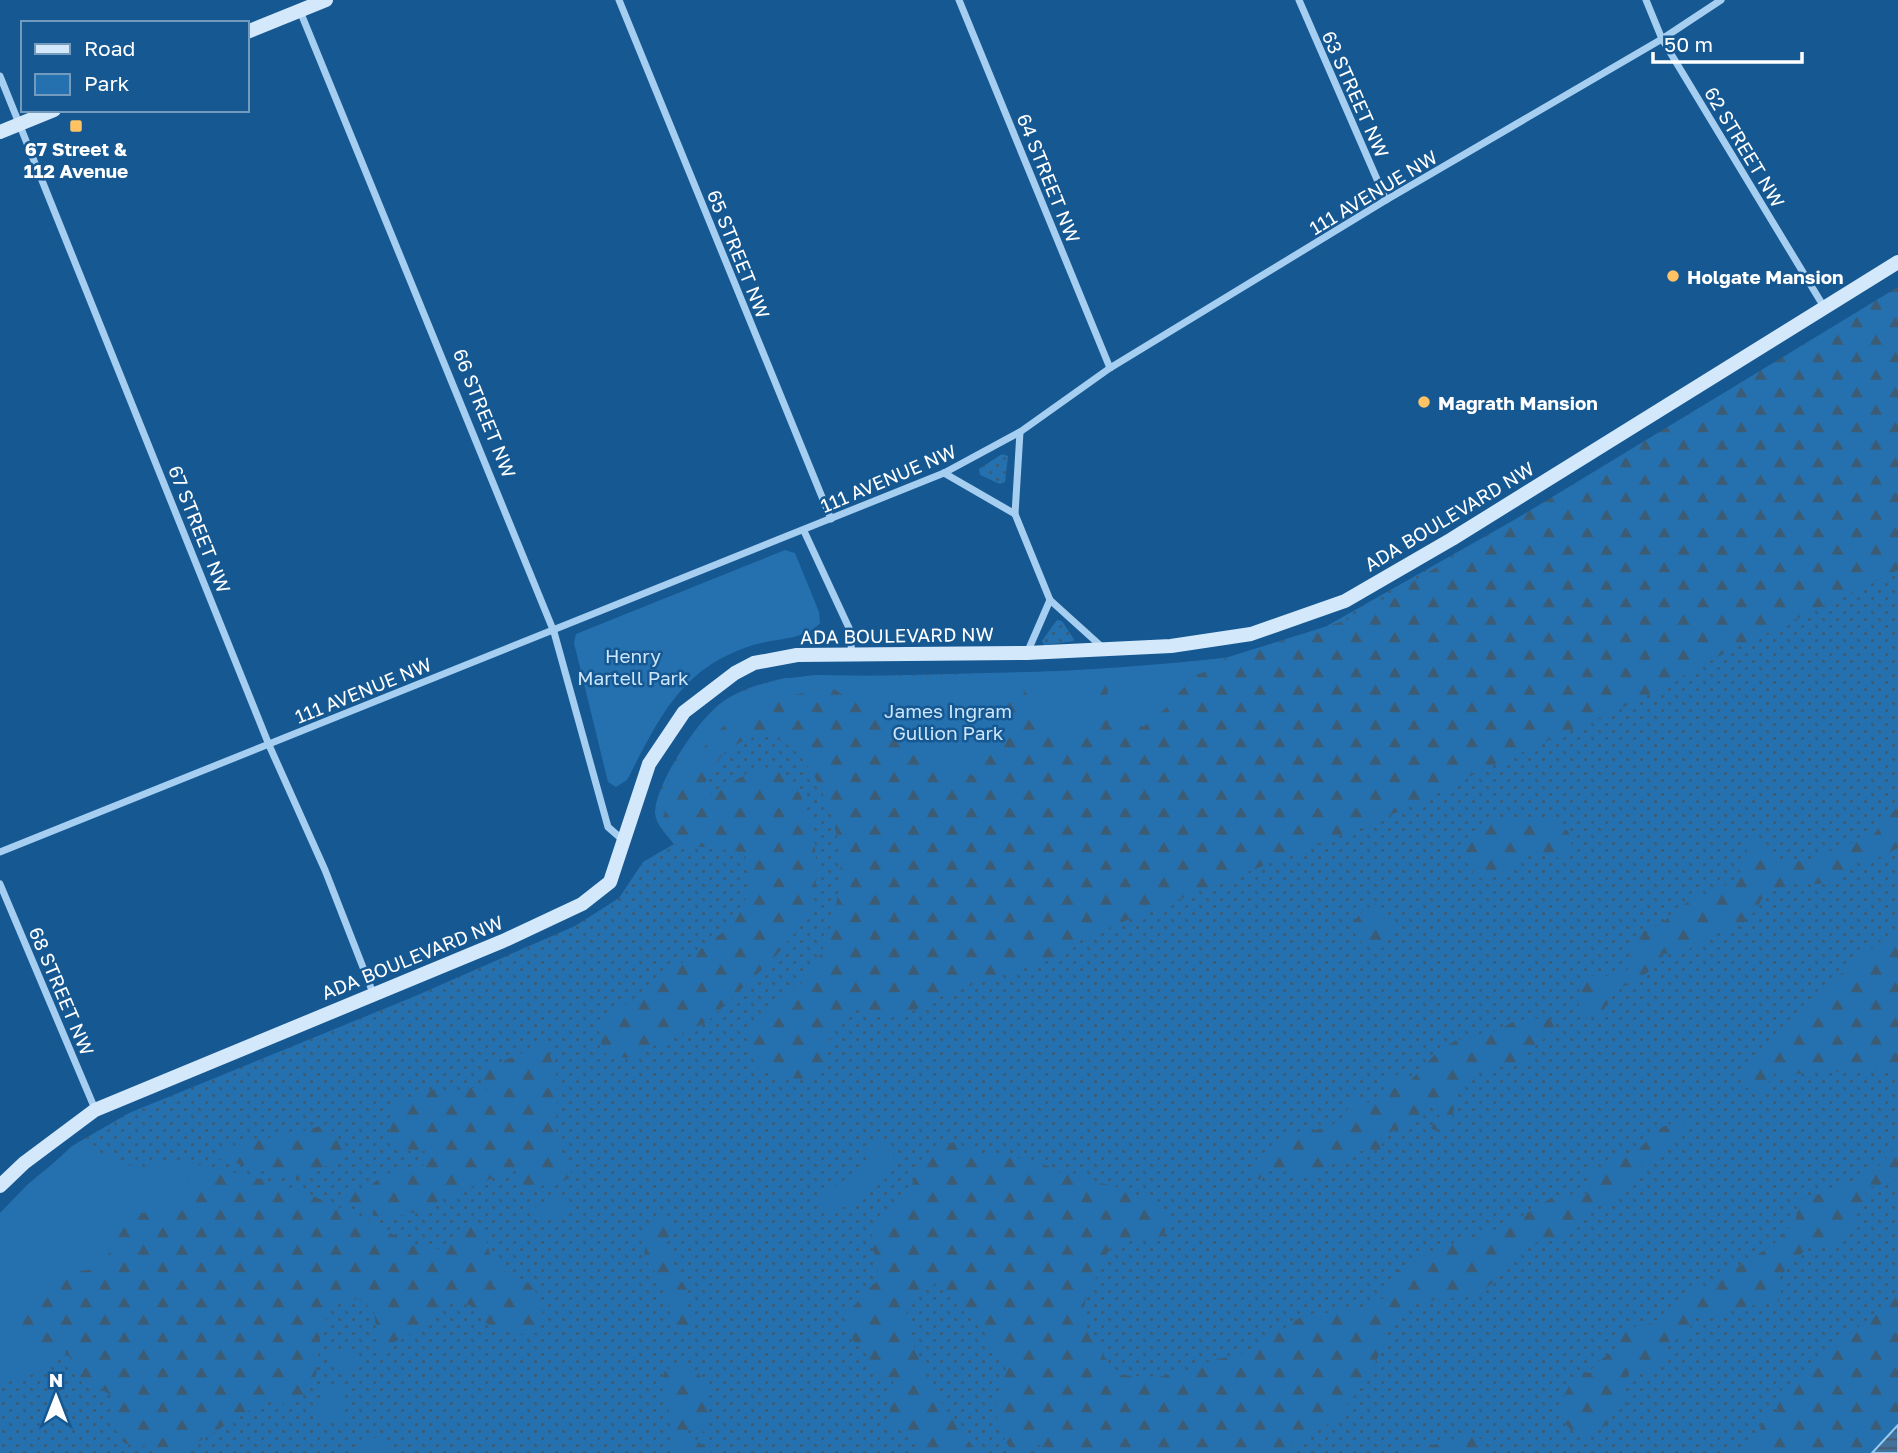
<svg xmlns="http://www.w3.org/2000/svg" width="1898" height="1453" font-family="'Golos Text',sans-serif">
<style>
.grass{fill:url(#grass-dots)}
.forest{fill:url(#forest-firs)}
.park{fill:#2571af}
.water{fill:url(#water-rules);stroke:#97cbf3;stroke-width:2}
.lines{fill:none;stroke-linecap:round;stroke-linejoin:round}
.street{stroke:#a5cef1;stroke-width:7}
.secondary{stroke:#d3e8fb;stroke-width:14}
.poi-dot{fill:#ffc364;stroke:#165892;stroke-width:2.5}
.labels{text-anchor:middle;dominant-baseline:central;stroke-width:5;stroke-linejoin:round;paint-order:stroke}
.street-label{font-size:19px;fill:#fff;stroke:#165892}
.poi-label{font-size:19px;font-weight:bold;fill:#fff;stroke:#165892;text-anchor:start}
.park-label{font-size:19px;fill:#cce6fc;stroke:#165892}
</style>
<defs>
<pattern id="grass-dots" width="8" height="8" patternUnits="userSpaceOnUse" patternTransform="scale(1.75)"><rect width="8" height="8" fill="#2571af"/><path d="M2 2h.1M6 6h.1" fill="none" stroke="#3c5b74" stroke-width="1.8" stroke-linecap="round"/></pattern>
<pattern id="forest-firs" width="22" height="20" patternUnits="userSpaceOnUse" patternTransform="scale(1.75)"><rect width="22" height="20" fill="#2571af"/><path d="M5 1l3.5 6h-7zM16 11l3.5 6h-7z" fill="#3c5b74"/></pattern>
<pattern id="water-rules" width="6" height="5" patternUnits="userSpaceOnUse" patternTransform="scale(1.75)"><rect width="6" height="5" fill="#42719b"/><path d="M0 2.5h6" fill="none" stroke="#485b6c"/></pattern>
</defs>
<rect width="100%" height="100%" fill="#165892"/>
<g class="grass">
<path d="M1898,288v1137l-26,28h-1872v-240l72,-67 57,-33 284,-116 162,-71 44,-28 24,-36 31,-18c-7,-9 -19,-20 -19,-32 1,-29 43,-92 66,-109 19,-14 42,-20 64,-25l327,-8 113,-12 100,-31 249,-141z"/>
<polygon points="1002,454 1008,456 1005,482 1000,484 980,475 979,469"/>
<polygon points="1057,620 1062,621 1075,641 1044,645 1042,641"/>
</g>
<g class="forest">
<path d="M1898,287v283l-181,87 -78,43 -157,70 -74,38 -288,115 -43,19 -23,14 -110,39 -31,16 -31,6 -27,-9 -25,30 -2,15 -14,26 -29,-1 -29,-11 -12,-37c19,-16 50,-36 65,-56 22,-29 36,-92 30,-128 -7,-43 -42,-133 -98,-104 -20,10 -29,24 -37,44l8,9 45,-28 15,1 18,11 11,17 13,35 3,45 -5,26 -14,27 -24,29 -67,64 -80,36 -24,-5 -5,-28 136,-101 16,-35 -5,-37 -71,-8 -14,-18c9,-35 41,-80 68,-104 22,-19 75,-29 103,-35l50,32 48,45 31,5 16,7c11,-32 28,-52 23,-88l9,-7c24,4 20,26 34,42l-6,10h25l15,14 18,-34 -10,-19 3,-8 13,-9c15,18 9,37 36,42l39,-22 19,-22 21,-6 9,-10 129,-41z"/>
<path d="M1898,806v42l-25,12 -14,1 -28,19 -12,4h-23l-30,8 -11,19 -14,14 -30,8 -14,14 -33,7c-16,30 -47,23 -61,58l-18,7c-10,-16 -8,-28 2,-43 17,-1 40,5 45,-16l-3,-8 2,-12 19,-14 7,1c10,-8 20,-18 31,-25 28,-17 57,-11 57,-54l7,-7 9,-2 5,10 18,15 26,-5 64,-25z"/>
<path d="M1500,819l52,2 16,10 5,19 -8,10 -27,-9 -44,26 -17,1c-22,-33 -15,-47 23,-59z"/>
<polygon points="1375,904 1388,918 1393,930 1384,948 1362,943 1350,927 1362,911"/>
<polygon points="1898,927 1898,1074 1859,1068 1831,1073 1806,1072 1787,1077 1775,1073 1760,1092 1743,1087 1746,1071 1772,1042 1841,974"/>
<path d="M1542,1018l8,1 4,6 -4,10 -24,15 -3,16c-12,-2 -38,3 -49,9 -8,5 -9,10 -18,13 -6,18 6,34 -20,43l-5,-3 10,-14v-6l-5,-4 -29,21 -23,10 -4,15 -21,1 -19,14 -9,-4c-23,26 -37,10 -63,7l-9,12 -5,-7 3,-15c9,-7 22,-18 32,-22 22,-8 55,-4 60,-32l6,-5h7l4,4c19,-3 18,-9 22,-25l5,-4 17,7 30,-32 17,-9 37,-8 19,-10z"/>
<path d="M543,1044c27,39 7,64 15,103 2,11 12,18 14,30l-15,6 -34,6 -8,-20 -64,26 -24,14 -22,6 -26,2 -42,-19 16,-8 11,2c19,-20 34,-24 59,-26l5,-15h-24l-16,-10 8,-39 38,-13 25,7 10,-9 18,3 -12,-17z"/>
<path d="M1680,1120l6,4 -4,14 -40,28 -28,34 -25,10 -10,15 -16,12 -41,8c-12,18 -29,46 -53,51 -24,4 -58,2 -76,23 -8,10 -10,29 -16,40 -8,16 -25,41 -36,54 -16,18 -40,22 -56,40h-239l-8,-9 -10,9h-15c-21,-32 -21,-49 -6,-82 -15,-29 -43,-75 -71,-88l-17,9 -13,13c1,50 40,110 73,148h-59l-13,-20 -17,-6v-35l4,-11 -27,-15 1,-10c-11,-12 -27,-23 -23,-42 14,-9 17,-24 32,-32 4,-25 -7,-26 -5,-49l36,-37 9,-26 14,-21 23,-7c33,18 45,12 78,18 13,3 23,11 35,14 36,12 78,12 100,47l-3,15 -29,3 -25,9c-32,69 -41,62 8,127l41,2 28,-7 26,-10 34,-7 52,-35 74,-13 12,-8 12,-26 13,-9 38,-17 52,-15 54,-34 33,-3 7,-10 -4,-14 5,-3 8,5 12,-16 19,-1 26,-26z"/>
<polygon points="327,1124 345,1148 338,1159 301,1180 216,1158 241,1141 291,1135"/>
<path d="M1898,1146v33l-29,9 -24,52c-11,6 -22,2 -34,5 -3,1 -32,32 -36,37l6,9 -2,10 -47,8 -14,6 -16,-1 -8,5 -7,15 -18,9 -5,18 -14,13 -21,-1 -4,7 2,23 -17,10v9l-17,12 -14,2c-20,-13 -22,-29 -11,-48 4,-8 3,-13 12,-17l10,2c6,-13 17,-16 25,-25 6,-9 6,-17 15,-24l11,6 13,-10h10l26,-26 17,-8 17,-15 17,-6 33,-21 22,-24 1,-12 5,-8 53,-19 19,-10z"/>
<path d="M218,1173c54,2 106,27 154,50 22,10 38,27 64,26 15,0 23,-15 34,-24l14,6c3,10 5,25 11,32 10,13 23,12 33,20 15,14 19,33 9,50 -31,4 -50,-3 -67,-28l-27,-4 -27,30 -28,14 -8,12 -6,-45 -13,-13 -28,1 -13,37 -5,47 -27,24 -13,-11 -7,2 -88,54h-25l-7,-8c-39,7 -31,-23 -37,-50l-32,-18 -9,-20 -9,-9 -20,1 -29,-29 58,-49c46,1 33,-22 53,-52 16,-11 41,-5 60,-13l4,-13v-13z"/>
<polygon points="659,1215 668,1218 673,1236 665,1243 674,1270 688,1291 686,1310 695,1324 691,1332 682,1334 675,1330 660,1277 644,1259 646,1235"/>
<polygon points="1898,1295 1898,1424 1871,1453 1731,1453 1734,1449 1740,1452 1758,1438 1763,1417 1775,1415 1783,1386 1794,1387 1798,1379 1807,1377 1824,1352 1835,1350 1840,1342"/>
<path d="M680,1362c28,5 34,48 25,70l-14,-4 -4,5 25,20h-36l-14,-66 2,-15z"/>
<polygon points="1470,1434 1485,1441 1484,1453 1407,1453"/>
<polygon points="377,1437 387,1441 390,1453 359,1453 364,1442"/>
</g>
<g class="park">
<path d="M785,550l10,3 24,59 1,11c-16,18 -47,15 -70,23 -70,23 -91,73 -123,134l-11,7 -8,-5 -34,-139 2,-9z"/>
<path d="M1225,658l-10,11 -21,6 -29,34 -22,18 -7,-8 -11,-2 -18,-18 1,-10 -8,-12 -13,9 -3,8 7,8 3,11 -18,34 -15,1 -6,-5 5,-10h-24l6,-10c-13,-16 -10,-38 -34,-42l-9,7c5,40 -13,53 -23,89l-16,-8 -31,-5 -48,-45 -50,-32c-28,5 -81,16 -103,35 -27,24 -59,69 -68,104l-5,-15c34,-88 61,-127 161,-136 137,3 273,-3 409,-17z"/>
<path d="M884,1139l9,10c1,7 1,15 -2,22 -9,16 -57,54 -72,31l2,-5 41,-30 12,-23z"/>
<path d="M79,1142l26,14 32,12 38,-8 65,14h-36l-18,6 2,20c-17,20 -45,6 -65,19 -21,32 -4,53 -53,52l-58,49 16,12 3,11 10,6 20,-1 -17,25 -44,7v-167l28,-29z"/>
<polygon points="565,1196 574,1207 569,1214 558,1218 539,1221 533,1208 549,1199"/>
<polygon points="335,1348 357,1352 359,1367 349,1372 330,1366 326,1358"/>
<path d="M331,1386l10,2c8,12 6,21 -1,33l-16,4 -10,-9 9,-27z"/>
</g>
<polygon class="water" points="1898,1425 1898,1453 1872,1453"/>
<g class="lines">
<g class="street">
<polyline points="619,0 831,519"/>
<polyline points="959,0 1110,368"/>
<polyline points="1299,0 1386,200"/>
<polyline points="1646,0 1662,39 1824,307"/>
<polyline points="300,11 554,632 608,827 624,841"/>
<polyline points="0,76 269,745 325,870 373,993"/>
<polyline points="944,473 1015,514 1020,432"/>
<polyline points="1015,514 1050,600"/>
<polyline points="804,531 849,628 852,653"/>
<polyline points="1027,653 1050,600 1102,647"/>
<polyline points="0,852 944,473 1020,432 1110,368 1386,200 1662,39 1721,0"/>
<polyline points="0,884 95,1109"/>
</g>
<g class="secondary">
<polyline points="247,32 326,0"/>
<polyline points="0,132 54,110"/>
<polyline points="0,1186 24,1163 95,1110 503,941 582,904 610,882 649,764 684,712 735,673 754,663 797,655 1027,653 1171,646 1251,634 1345,601 1452,539 1898,262"/>
</g>
</g>
<g class="poi-dot">
<rect x="69" y="119" width="14" height="14" rx="3.5"/>
<circle cx="1673" cy="276" r="7"/>
<circle cx="1424" cy="402" r="7"/>
</g>
<g class="labels">
<g class="street-label">
<text transform="translate(1356 94) rotate(66)">63 STREET NW</text>
<text transform="translate(1745 147) rotate(59)">62 STREET NW</text>
<text transform="translate(1049 178) rotate(68)">64 STREET NW</text>
<text transform="translate(1373 192) rotate(-31)">111 AVENUE NW</text>
<text transform="translate(739 254) rotate(68)">65 STREET NW</text>
<text transform="translate(485 413) rotate(68)">66 STREET NW</text>
<text transform="translate(888 478) rotate(-23)">111 AVENUE NW</text>
<text transform="translate(1449 516) rotate(-31)">ADA BOULEVARD NW</text>
<text transform="translate(200 529) rotate(68)">67 STREET NW</text>
<text transform="translate(897 635) rotate(-1)">ADA BOULEVARD NW</text>
<text transform="translate(363 690) rotate(-22)">111 AVENUE NW</text>
<text transform="translate(412 957) rotate(-22)">ADA BOULEVARD NW</text>
<text transform="translate(62 991) rotate(67)">68 STREET NW</text>
</g>
<g class="poi-label">
<text x="76" y="148" text-anchor="middle">67 Street &amp;<tspan x="76" dy="22">112 Avenue</tspan></text>
<text x="1687" y="276">Holgate Mansion</text>
<text x="1438" y="402">Magrath Mansion</text>
</g>
<g class="park-label">
<text x="633" y="655">Henry<tspan x="633" dy="22">Martell Park</tspan></text>
<text x="948" y="710">James Ingram<tspan x="948" dy="22">Gullion Park</tspan></text>
</g>
</g>
<rect x="21" y="21" width="228" height="91" fill="#165892" stroke="#739bbe" stroke-width="2"/>
<rect x="35" y="44" width="35" height="10" fill="#d3e8fb" stroke="#739bbe" stroke-width="2"/>
<text x="84" y="56" font-size="21" fill="#ffffff">Road</text>
<rect x="35" y="74" width="35" height="21" fill="#2571af" stroke="#739bbe" stroke-width="2"/>
<text x="84" y="91" font-size="21" fill="#ffffff">Park</text>
<g transform="translate(56 1397)" stroke="#165892" stroke-width="5" paint-order="stroke">
<path d="M0-5L12 26L0 18L-12 26Z" fill="#ffffff"/>
<text y="-10" font-size="19" font-weight="bold" text-anchor="middle" fill="#ffffff">N</text>
</g>
<path d="M1653 52v10h149v-10" fill="none" stroke="#ffffff" stroke-width="3.5"/>
<text x="1664" y="52" font-size="21" fill="#ffffff" stroke="#165892" stroke-width="5" paint-order="stroke">50 m</text>
</svg>
